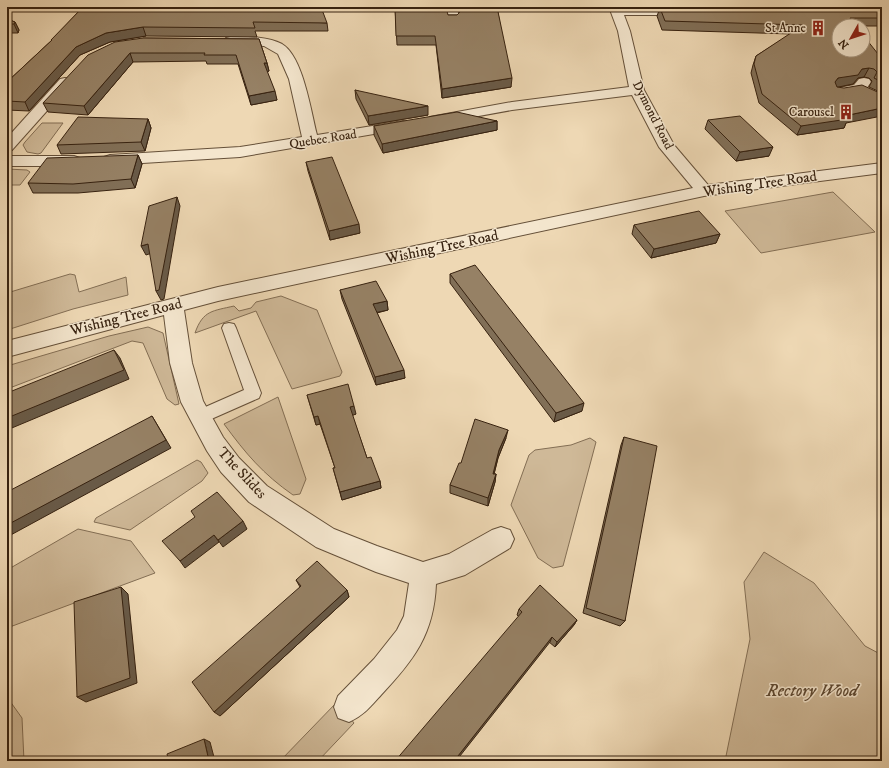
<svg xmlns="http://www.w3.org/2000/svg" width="889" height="768" font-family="'IM FELL DW Pica',serif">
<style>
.green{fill:#cfb998;stroke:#836e54}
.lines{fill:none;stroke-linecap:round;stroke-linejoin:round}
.service-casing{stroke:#655039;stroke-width:2}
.minor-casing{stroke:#655039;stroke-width:2}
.service{fill:#f4e6ce;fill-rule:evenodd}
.minor{fill:#f4e6ce;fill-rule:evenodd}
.wall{fill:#816f57;stroke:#372210}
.shaded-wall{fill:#695a47;stroke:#372210}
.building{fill:#968165;stroke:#372210}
.labels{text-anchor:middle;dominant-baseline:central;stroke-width:3;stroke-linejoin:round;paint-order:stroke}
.far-poi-label{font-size:13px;fill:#372210;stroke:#f4e6ce;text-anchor:end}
.far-street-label{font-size:13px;fill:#372210;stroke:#f4e6ce}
.street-label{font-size:15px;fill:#372210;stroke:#f4e6ce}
.near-park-label{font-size:18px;font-style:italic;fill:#5d4832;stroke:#f4e6ce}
</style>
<rect width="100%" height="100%" fill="#eed8b4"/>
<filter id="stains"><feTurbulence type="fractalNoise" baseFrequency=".005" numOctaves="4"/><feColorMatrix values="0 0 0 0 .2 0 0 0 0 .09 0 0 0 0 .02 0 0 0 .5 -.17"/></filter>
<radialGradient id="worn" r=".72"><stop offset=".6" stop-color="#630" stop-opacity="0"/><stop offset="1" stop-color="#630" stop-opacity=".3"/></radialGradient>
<g class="green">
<polygon points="42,123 63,123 41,153 38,154 27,152 23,145 25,142"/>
<polygon points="7,169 27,170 30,172 20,185 7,185"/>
<polygon points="833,192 875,232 761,253 725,211"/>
<polygon points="70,274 75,275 79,292 126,277 128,295 73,309 7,330 7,293"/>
<path d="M281,296l36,14 25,62 -2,4 -48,13 -36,-78 -61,22c8,-23 18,-22 39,-27l5,5 12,-3 5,-6z"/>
<polygon points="148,327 163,333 179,404 175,405 167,399 143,343 132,341 7,389 7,366 109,336"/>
<path d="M278,397l28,82 -6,15 -7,1c-30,-21 -47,-41 -69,-71z"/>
<polygon points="590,438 596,442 563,566 553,568 538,558 511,505 529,455 535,450 571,445"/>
<polygon points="197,460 201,462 208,473 202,481 130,530 94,522 96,518"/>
<polygon points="78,529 131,541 155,573 7,628 7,570"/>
<polygon points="764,552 814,583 865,646 882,655 882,761 725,761 750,639 744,582"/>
<polygon points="7,697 22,718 24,761 7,761"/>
<polygon points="337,702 354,723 318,761 280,761"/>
</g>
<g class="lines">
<g class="service-casing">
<polygon id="service" points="229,323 234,324 236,328 261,393 259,398 200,424 194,422 192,417 194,412 244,390 222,328 224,324"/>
</g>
<g class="minor-casing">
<g id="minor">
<polygon points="445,7 457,7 459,19 457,22 449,22"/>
<path d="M609,7h80l4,1 2,3 -2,3 -4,1h-65l6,16 14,59 30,55 34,40 174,-22v10l-178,23 -486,105 -34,9 8,53 11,38 20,36 16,21 28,28 67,43 43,17 46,16 26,-8 43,-24 9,-3 9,3 4,9 -4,9 -45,27 -29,9c-2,50 -22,76 -55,111 -10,11 -18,21 -32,27l-11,-4 -4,-11 4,-11 36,-37 23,-29 7,-14 5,-33 -33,-11 -60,-25 -67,-45 -28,-30 -14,-21 -26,-49 -11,-39 -6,-48 -157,42v-16l211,-54 475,-99 -34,-41 -27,-52 -120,15 -77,14 -5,-1 -2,-3 2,-3 5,-1 77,-14 117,-15 -11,-56z"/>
<path d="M230,37c17,0 36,-1 52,7 21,12 29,68 35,91l86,-14 5,1 2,3 -2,3 -5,1 -163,28 -130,8 -6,-2 -2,-3 2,-3 6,-2 130,-8 62,-10 -13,-58 -11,-25 -14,-8 -38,-2 -2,-3 2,-3z"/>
<polygon points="65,78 70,79 72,82 70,85 12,150 7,152 7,138 60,79"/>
<polygon points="864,78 869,79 871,82 864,92 839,96 834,95 832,92 834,89 854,85 859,79"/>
<polygon points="7,156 74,156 80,158 82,161 80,164 74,166 7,166"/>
</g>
</g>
<use href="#service" class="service"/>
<use href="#minor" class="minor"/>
</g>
<g class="wall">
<polygon points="83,7 327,23 328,31 255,31 257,37 146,36 110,42 80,55 29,111 7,110 7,82 51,41"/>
<polygon points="395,7 448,15 457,15 459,13 458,7 497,7 511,87 442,98 436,45 397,45"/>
<polygon points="882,7 882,26 839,26 882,59 882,93 869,87 872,81 869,78 864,77 858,78 853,84 837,87 846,123 844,128 797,135 759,103 751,73 753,65 756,56 791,34 662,30 657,16 660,8"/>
<polygon points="7,19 15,22 19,30 18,33 7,33"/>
<polygon points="143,38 259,39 267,63 269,71 267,72 277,100 251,105 238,64 207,64 206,61 133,62 88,115 48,112 43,103"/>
<polygon points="355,90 428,115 369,125 356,99"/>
<polygon points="148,119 151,128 145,151 61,154 57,145"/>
<polygon points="708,120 769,156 736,161 705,129"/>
<polygon points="497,121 497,130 383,153 374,135 374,126"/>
<polygon points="138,155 142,164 135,188 78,193 33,193 28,183"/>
<polygon points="306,162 360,233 330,240 308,171"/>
<polygon points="634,225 720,234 716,243 651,258 632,234"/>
<polygon points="450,274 582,411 554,422 450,283"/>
<polygon points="340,290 387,301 388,310 377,313 405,378 376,385 342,299"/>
<polygon points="307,395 356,414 352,415 367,458 380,481 381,488 342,500 333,468 335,468 320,424 316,425"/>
<polygon points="624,437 625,621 620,626 583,613 621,445"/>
<polygon points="506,438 498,458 494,474 496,474 495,482 488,506 450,493 450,485 461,463"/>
<polygon points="296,580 347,590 349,597 220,716 300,587"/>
<polygon points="519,609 577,620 574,625 555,647 517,615"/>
</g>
<g class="shaded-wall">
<polygon points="15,22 19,30 18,33 14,24"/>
<polygon points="143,27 146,36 110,42 80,55 29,111 25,102 76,47 106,33"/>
<polygon points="130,53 133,62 88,115 84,106"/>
<polygon points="264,63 267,63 269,71 266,72"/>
<polygon points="869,68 864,77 858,78 853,84 834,88 835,82 838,78 862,69"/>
<polygon points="512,78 511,87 442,98 442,89"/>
<polygon points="275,91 277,100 251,105 249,96"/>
<polygon points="428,106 428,115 369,125 368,116"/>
<polygon points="882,108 882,116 846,123 844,128 797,135 801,126 844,116"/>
<polygon points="148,119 151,128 145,151 141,142"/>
<polygon points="497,121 497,130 383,153 382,144"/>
<polygon points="773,147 769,156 736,161 740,152"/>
<polygon points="138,155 142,164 135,188 131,179"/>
<polygon points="177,197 180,206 164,299 161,300 156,291"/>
<polygon points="359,224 360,233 330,240 329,231"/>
<polygon points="720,234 716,243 651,258 654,249"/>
<polygon points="148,244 152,253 146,255 141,246"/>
<polygon points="387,301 388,310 374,313 373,304"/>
<polygon points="114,350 120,358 129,379 7,430 7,418"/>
<polygon points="404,370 405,378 376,385 375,377"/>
<polygon points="584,403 582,411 554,422 556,413"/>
<polygon points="354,406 356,414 351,416 350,407"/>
<polygon points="152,416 171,448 7,537 7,525"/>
<polygon points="318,416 320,424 316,425 314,417"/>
<polygon points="508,430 506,438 498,458 492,482 493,474 499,450"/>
<polygon points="496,474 495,482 488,506 488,498"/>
<polygon points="380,481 381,488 342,500 340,492"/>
<polygon points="243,521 247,529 223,547 218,540"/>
<polygon points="214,535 219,542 185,568 180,561"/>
<polygon points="121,587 128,594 137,683 86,702 77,697"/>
<polygon points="347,590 349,597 220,716 214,712"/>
<polygon points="577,620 574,625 555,647 557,642"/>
<polygon points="552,637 550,642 456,761 454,761"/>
<polygon points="204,739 210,742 215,761 209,761"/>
</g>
<g class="building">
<polygon points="83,7 321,7 327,23 253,22 255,28 143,27 106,33 76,47 25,102 7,101 7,82 52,40 51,40"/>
<polygon points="395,7 446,7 448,15 457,15 460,12 460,7 497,7 512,78 442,89 435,36 396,36"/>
<polygon points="882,7 882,18 850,18 851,20 850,20 858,26 839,26 839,50 863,50 863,35 882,59 882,82 874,78 877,72 874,69 869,68 862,69 858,75 838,78 835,82 837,87 844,88 862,85 882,94 882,108 844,116 848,119 801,126 762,94 754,64 756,56 803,25 665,21 660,8"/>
<polygon points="7,19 15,22 14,24 7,24"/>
<polygon points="143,38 259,39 267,63 264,63 275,91 249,96 236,55 204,55 205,53 130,53 84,106 43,103 88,55 115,42"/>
<polygon points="355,90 428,106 368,116"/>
<polygon points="457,112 497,121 382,144 374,126"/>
<polygon points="740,116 773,147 740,152 708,120"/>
<polygon points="78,117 148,119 141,142 57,145"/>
<polygon points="138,155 131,179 73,184 28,183 47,158"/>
<polygon points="332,157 359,224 329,231 306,162"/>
<polygon points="177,197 159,290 156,291 148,244 141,246 149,206"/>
<polygon points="699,211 720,234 654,249 634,225"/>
<polygon points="475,265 584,403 556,413 450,274"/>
<polygon points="376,281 387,301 373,304 404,370 375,377 340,290"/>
<polygon points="114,350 124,370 7,418 7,393"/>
<polygon points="348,384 354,406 350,407 367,458 371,457 380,481 340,492 333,468 335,468 318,416 314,417 307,395"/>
<polygon points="152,416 166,440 7,525 7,492"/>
<polygon points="475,419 508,430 499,450 493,474 496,474 488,498 450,485 459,463 461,463"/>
<polygon points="624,437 657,446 625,621 586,608"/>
<polygon points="217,492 243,521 218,540 214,535 180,561 162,541 195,517 191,511"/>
<polygon points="317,561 347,590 214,712 192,682 301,586 296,580"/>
<polygon points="540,585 577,620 557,642 552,637 454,761 395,761 522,612 519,609"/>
<polygon points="121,587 130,678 77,697 74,602"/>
<polygon points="204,739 209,761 161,761 168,759 167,754"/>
</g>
<defs>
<g id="building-bare" transform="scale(1.2)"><path d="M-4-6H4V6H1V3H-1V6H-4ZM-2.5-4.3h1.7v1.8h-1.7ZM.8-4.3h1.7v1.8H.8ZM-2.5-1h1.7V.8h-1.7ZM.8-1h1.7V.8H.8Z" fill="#8f2418" stroke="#f4e6ce" stroke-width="2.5" paint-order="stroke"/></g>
</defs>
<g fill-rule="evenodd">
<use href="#building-bare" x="818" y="28"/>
<use href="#building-bare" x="846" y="112"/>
</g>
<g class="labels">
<g class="far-poi-label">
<text x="806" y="28">St Anne</text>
<text x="834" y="112">Carousel</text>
</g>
<g class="far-street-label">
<text transform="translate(653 115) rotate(63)">Dymond Road</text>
<text transform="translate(323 139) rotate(-9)">Quebec Road</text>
</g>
<g class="street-label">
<text transform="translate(760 184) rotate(-8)">Wishing Tree Road</text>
<text transform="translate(442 247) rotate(-12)">Wishing Tree Road</text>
<text transform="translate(126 317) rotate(-14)">Wishing Tree Road</text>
<text transform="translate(242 473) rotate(47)">The Slides</text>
</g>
<g class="near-park-label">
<text x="812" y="691">Rectory Wood</text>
</g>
</g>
<rect width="889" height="768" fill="none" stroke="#eed8b4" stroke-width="24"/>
<rect x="8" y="8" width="873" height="752" fill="none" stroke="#372210" stroke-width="2"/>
<rect x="12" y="12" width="865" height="744" fill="none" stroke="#372210"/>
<g transform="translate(851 38) rotate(231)"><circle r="19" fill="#f4e6ce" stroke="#a89882"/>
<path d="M0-3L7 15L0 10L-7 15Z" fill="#8f2418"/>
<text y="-6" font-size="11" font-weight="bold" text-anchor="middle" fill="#372210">N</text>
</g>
<rect width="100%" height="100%" filter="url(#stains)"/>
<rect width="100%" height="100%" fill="url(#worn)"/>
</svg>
